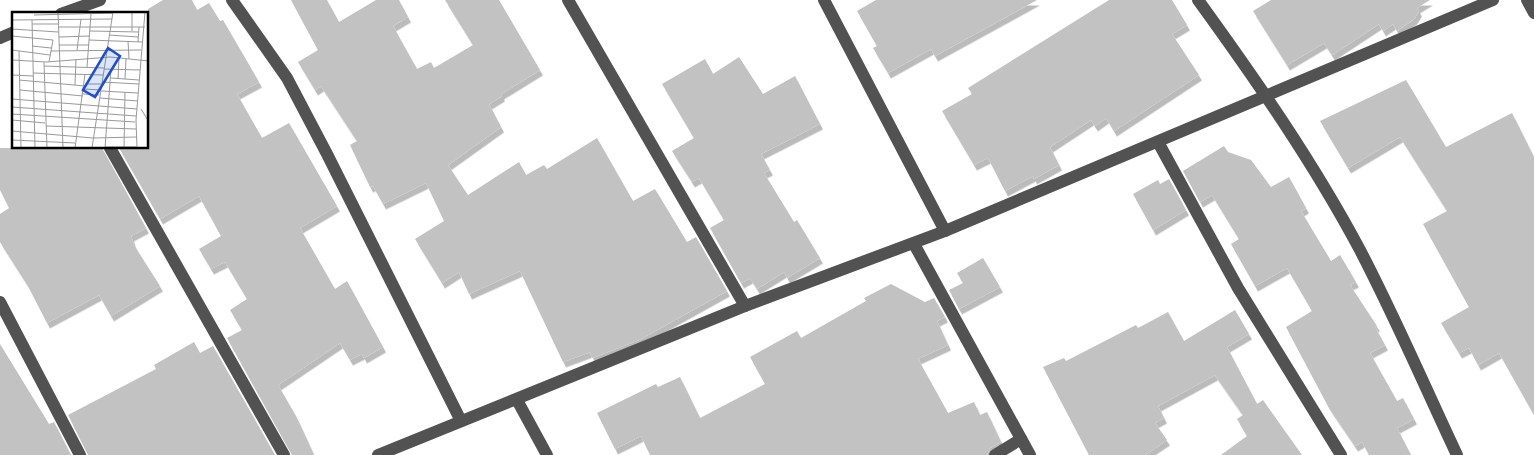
<svg xmlns="http://www.w3.org/2000/svg" width="1534" height="455" font-family="Manrope,sans-serif">
<style>
.building{fill:#c2c2c2;filter:url(#shadow)}
.lines{fill:none;stroke-linecap:round;stroke-linejoin:round}
.minor{stroke:#525252;stroke-width:12}
.inset-road{fill:none;stroke:#999;stroke-width:1}
.view{fill:#1d4ed8;fill-opacity:0.15;stroke:#1d4ed8;stroke-width:2.5}
.inset-edge{fill:none;stroke:#000;stroke-width:2.5}
</style>
<defs>
<filter id="shadow"><feDropShadow dx="3" dy="5.5" stdDeviation="0" flood-color="#0004"/></filter>
</defs>
<rect width="100%" height="100%" fill="#fff"/>
<g class="building">
<polygon points="163,0 192,0 197,10 209,3 220,21 223,20 259,82 237,94 262,138 289,123 337,206 300,228 335,289 347,281 383,347 364,358 362,354 350,360 340,343 278,385 296,416 314,455 292,455 227,338 242,330 230,310 247,299 225,262 211,269 199,249 221,236 199,196 160,219 119,148 148,148 148,9"/>
<polygon points="291,0 327,0 339,22 376,0 399,0 408,17 393,26 417,69 431,62 434,68 473,45 445,0 499,0 540,70 501,94 502,96 489,104 501,127 448,165 468,195 519,162 526,175 544,165 547,169 597,138 633,201 655,189 687,242 696,237 727,291 639,340 592,358 590,352 563,362 520,271 469,294 459,272 442,283 415,239 444,221 426,183 383,204 373,186 370,187 350,145 357,141 321,86 315,90 298,62 318,50"/>
<polygon points="876,0 1037,0 935,56 931,49 888,73 873,48 877,46 857,11"/>
<polygon points="1109,0 1172,0 1187,25 1172,34 1199,75 1114,131 1106,118 1095,126 1091,120 1050,147 1059,165 1034,179 1033,176 1005,191 988,158 974,165 942,111 972,94 968,88"/>
<polygon points="1271,0 1430,0 1417,8 1419,11 1414,19 1397,31 1393,24 1383,31 1379,24 1332,55 1324,43 1287,65 1253,11"/>
<polygon points="739,57 763,94 795,76 820,124 761,154 770,170 764,173 794,222 797,220 820,258 787,278 784,272 757,289 750,278 741,283 710,228 724,220 699,178 692,182 672,151 694,138 662,84 705,59 713,74"/>
<polygon points="1406,80 1446,147 1512,113 1534,157 1534,415 1499,353 1478,365 1469,348 1459,353 1441,323 1469,307 1423,224 1447,211 1400,137 1348,168 1320,121"/>
<polygon points="1224,146 1228,152 1251,160 1271,187 1289,177 1306,208 1301,211 1331,261 1340,255 1356,282 1350,285 1377,326 1375,327 1385,345 1370,353 1397,401 1403,398 1414,419 1397,428 1411,455 1369,455 1362,442 1355,446 1329,408 1286,327 1312,311 1287,268 1255,286 1231,244 1239,239 1212,195 1200,202 1183,171"/>
<polygon points="0,148 102,148 146,228 131,236 134,245 160,286 111,316 99,295 47,323 28,286 0,242 0,214 9,208 0,190"/>
<polygon points="1169,179 1186,210 1153,230 1133,194 1158,180 1160,184"/>
<polygon points="983,258 1000,287 959,309 949,290 963,283 957,273"/>
<polygon points="891,284 925,302 934,298 945,317 937,321 948,345 918,359 948,413 974,402 980,415 987,412 1001,442 990,448 987,455 650,455 641,436 615,449 597,413 656,384 658,387 680,377 700,418 765,384 750,357 797,331 801,338 866,301 864,298"/>
<polygon points="1235,310 1249,334 1227,347 1257,404 1263,400 1302,455 1221,455 1247,436 1237,419 1243,415 1215,375 1158,406 1164,418 1155,423 1167,440 1145,455 1089,455 1043,367 1064,358 1066,361 1136,325 1138,328 1168,312 1184,341"/>
<polygon points="194,342 200,353 213,346 275,455 88,455 68,415 156,369 154,365"/>
<polygon points="0,344 49,424 54,422 71,455 0,455"/>
</g>
<g class="lines">
<g class="minor">
<polyline points="232,0 287,78 327,154 461,421"/>
<polyline points="568,0 745,306"/>
<polyline points="824,0 945,231"/>
<path d="M1198,0c58,80 115,162 162,250 35,67 65,137 97,205"/>
<polyline points="1527,0 1534,13"/>
<polyline points="61,14 100,0"/>
<polyline points="0,38 14,32"/>
<polyline points="1158,142 1238,288 1341,455"/>
<polyline points="110,148 284,455"/>
<polyline points="914,244 1030,455"/>
<polyline points="0,302 80,455"/>
<polyline points="517,400 547,455"/>
<polyline points="378,455 745,306 945,231 1493,0"/>
<polyline points="995,455 1021,439"/>
</g>
</g>
<g transform="translate(12 12)">
<rect width="136" height="136" fill="#fff"/>
<path class="inset-road" d="M46,0l5,136M22,3l79,-2M0,8l100,-1M20,8l3,128M20,12h26M47,15h86M0,17l46,3M78,19l49,1M120,19v-19M97,23l29,2M0,24l41,4 -4,22M47,25l31,-1M77,28l53,2M116,29l1,18M126,30l1,-15M47,33h30M20,34l19,2M0,37v-37M0,38l38,5M65,38l4,-31M7,39l2,97M39,39l90,-1M0,48l35,2 63,-5 39,4M32,50l3,86M32,54l60,2M75,55l4,-53M92,57l36,1M21,61l70,2M0,63l21,1M99,66l28,2M106,67l1,-21M113,67l1,-20M7,68l66,6M90,70l37,2M73,72h16M63,73l1,-26M72,77l17,1M8,78l63,6M89,79l37,2M71,82l16,1M88,86l38,3M0,87l125,10M0,95l124,9M129,97l8,13M0,102l123,8M0,108l33,3M34,114l90,3M0,119l81,7 44,-1M0,128l63,3M93,135h31M63,136l10,-74M80,136l21,-136M93,136l6,-79M112,136l1,-56M125,136l-1,-28 9,-108"/>
<path class="view" d="M96,36l12,8 -25,41 -12,-7z"/>
<rect width="136" height="136" class="inset-edge"/>
</g>
</svg>
